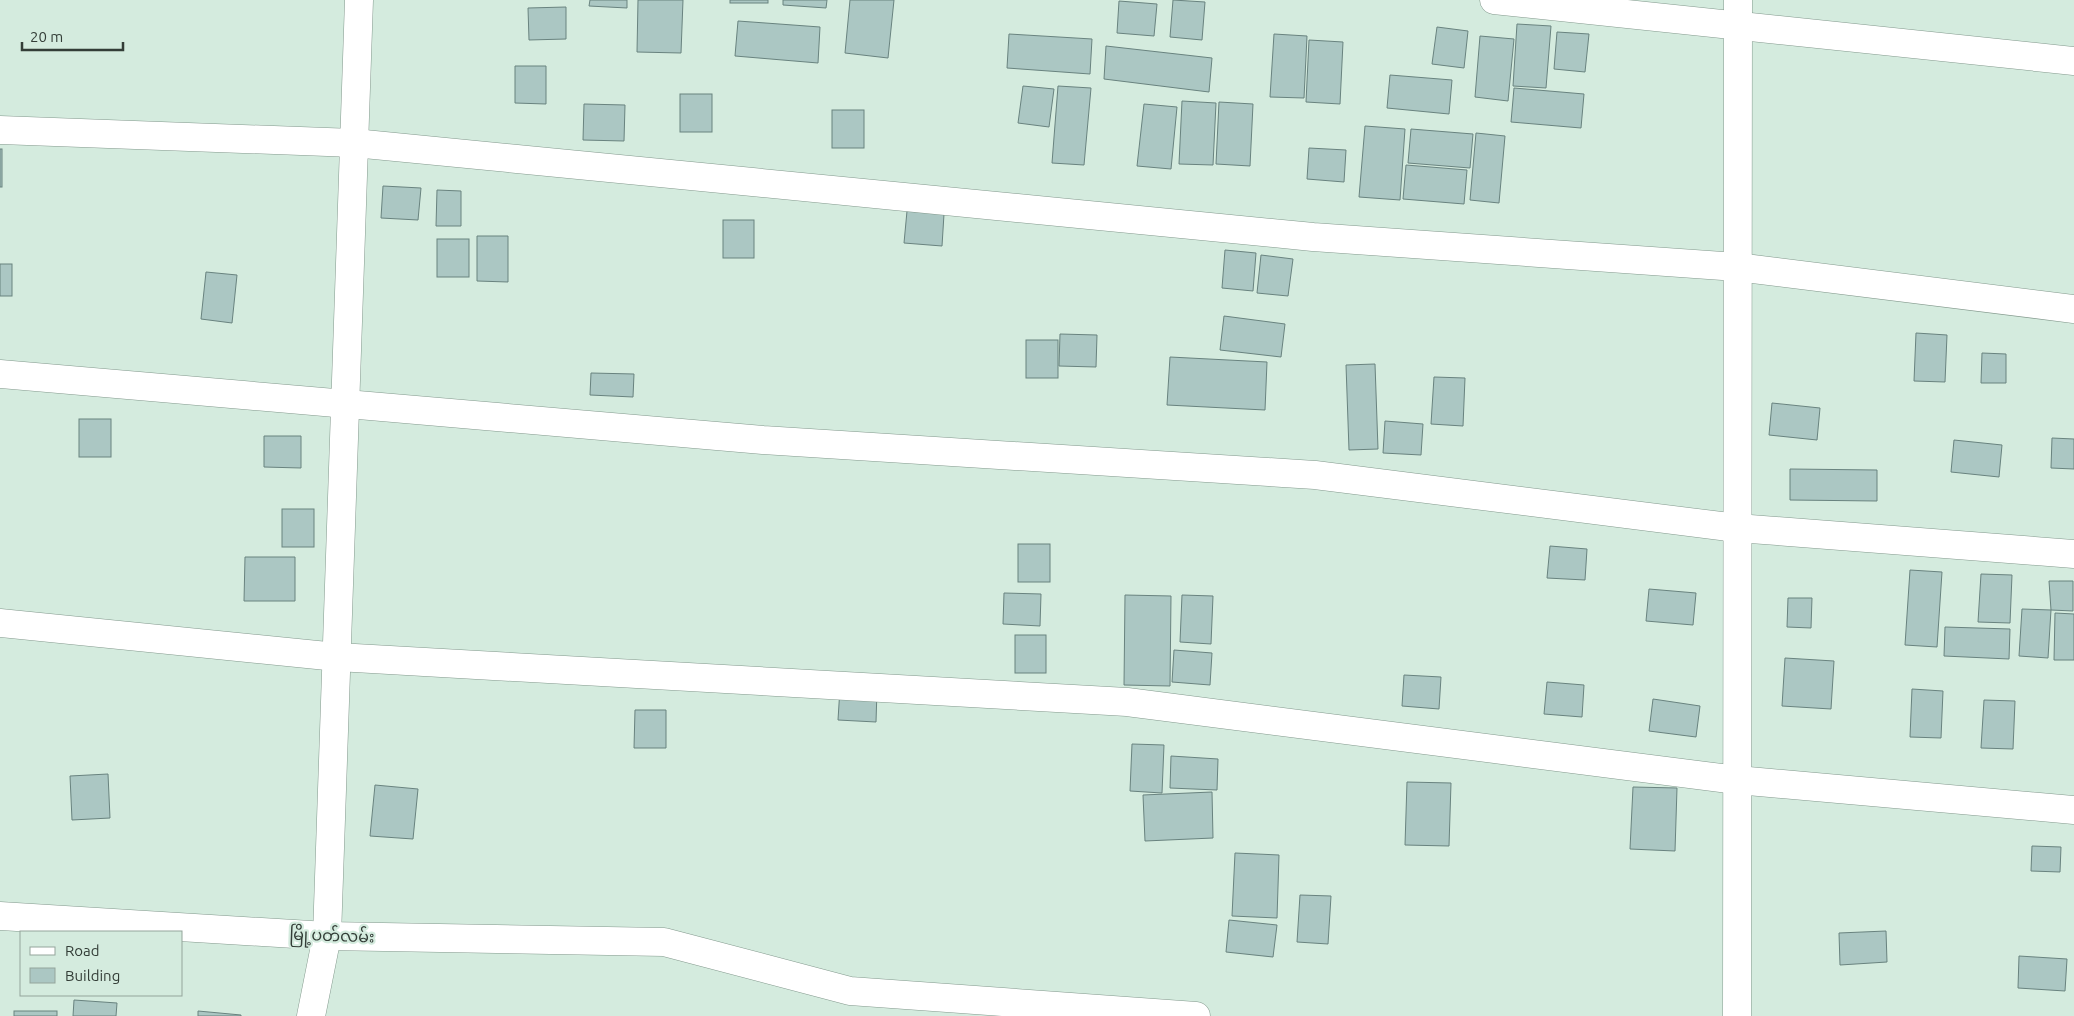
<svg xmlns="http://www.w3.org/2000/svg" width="2074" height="1016" font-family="Ubuntu,'Noto Sans Myanmar',sans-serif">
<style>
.building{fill:#abc7c3;stroke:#69837f}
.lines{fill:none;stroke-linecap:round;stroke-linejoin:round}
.street-casing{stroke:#83998d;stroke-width:29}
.street{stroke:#fff;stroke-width:28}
.labels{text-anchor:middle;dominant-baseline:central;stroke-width:4.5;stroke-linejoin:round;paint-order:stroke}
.street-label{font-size:16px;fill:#333d37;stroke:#d4ebde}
</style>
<rect width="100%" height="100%" fill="#d4ebde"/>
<g class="building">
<polygon points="590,0 627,0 627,8 589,6"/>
<polygon points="638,0 683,0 681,53 637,52"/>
<rect x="730" y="0" width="38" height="3"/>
<polygon points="783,0 827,0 826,8 783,5"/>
<polygon points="850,0 894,0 888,58 845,53"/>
<polygon points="1173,0 1205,2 1202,40 1170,37"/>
<polygon points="1119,1 1157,4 1154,36 1117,33"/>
<polygon points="566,7 566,39 529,40 528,8"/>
<polygon points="738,21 820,27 818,63 735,56"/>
<polygon points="1517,24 1551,26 1546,88 1513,86"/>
<polygon points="1437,27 1468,31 1464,68 1432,64"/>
<polygon points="1557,32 1589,34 1585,72 1554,69"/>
<polygon points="1009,34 1092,39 1090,74 1007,68"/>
<polygon points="1274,34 1307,36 1304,98 1270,97"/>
<polygon points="1480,36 1514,39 1508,101 1475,97"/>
<polygon points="1309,40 1343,42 1340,104 1306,102"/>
<polygon points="1106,46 1212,58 1209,92 1104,79"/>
<polygon points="515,66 546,66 546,104 515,103"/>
<polygon points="1390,75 1452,80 1449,114 1387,108"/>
<polygon points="1023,86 1054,89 1049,127 1018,123"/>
<polygon points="1058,86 1091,88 1084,165 1052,163"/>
<polygon points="1514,88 1584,94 1581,128 1511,122"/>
<rect x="680" y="94" width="32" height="38"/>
<polygon points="1182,101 1216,103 1213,165 1179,164"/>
<polygon points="1219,102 1253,104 1250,166 1216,164"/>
<polygon points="584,104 625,105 624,141 583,140"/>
<polygon points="1144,104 1177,107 1171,169 1137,166"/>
<rect x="832" y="110" width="32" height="38"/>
<polygon points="1365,126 1405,129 1400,200 1359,197"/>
<polygon points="1411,129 1473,134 1470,168 1408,163"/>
<polygon points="1476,133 1505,136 1499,203 1470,200"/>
<polygon points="1309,148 1346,150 1344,182 1307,179"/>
<rect x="0" y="149" width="2" height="38"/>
<polygon points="1406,165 1467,170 1464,204 1403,199"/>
<polygon points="383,186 421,188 418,220 381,218"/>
<polygon points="437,190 461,191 461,226 436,226"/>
<polygon points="907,211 944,214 942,246 904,243"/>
<rect x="723" y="220" width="31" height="38"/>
<polygon points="477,236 508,236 508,282 477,281"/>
<rect x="437" y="239" width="32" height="38"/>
<polygon points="1225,250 1256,253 1253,291 1222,288"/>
<polygon points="1261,255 1293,259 1288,296 1257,293"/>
<rect x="0" y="264" width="12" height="32"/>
<polygon points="206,272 237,275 232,323 201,319"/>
<polygon points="1224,316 1285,324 1281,357 1220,350"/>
<polygon points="1916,333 1947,335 1945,382 1914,381"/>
<polygon points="1060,334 1097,335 1096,367 1059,366"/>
<rect x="1026" y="340" width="32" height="38"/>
<polygon points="1982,353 2006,354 2006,383 1981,383"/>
<polygon points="1170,357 1267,362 1265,410 1167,405"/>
<polygon points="1375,364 1378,449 1349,450 1346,365"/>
<polygon points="591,373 634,374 633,397 590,395"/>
<polygon points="1434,377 1465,378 1463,426 1431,424"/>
<polygon points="1772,403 1820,408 1817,440 1769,435"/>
<rect x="79" y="419" width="32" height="38"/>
<polygon points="1385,421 1423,424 1421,455 1383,453"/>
<polygon points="264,436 301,436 301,468 264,467"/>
<polygon points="2052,438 2074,439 2074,469 2051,468"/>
<polygon points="1954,440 2002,445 1999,477 1951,472"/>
<polygon points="1790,469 1877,470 1877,501 1790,500"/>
<rect x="282" y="509" width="32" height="38"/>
<rect x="1018" y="544" width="32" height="38"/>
<polygon points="1550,546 1587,549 1585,580 1547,578"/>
<polygon points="245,557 295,557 295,601 244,601"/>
<polygon points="1910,570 1942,572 1937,647 1905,645"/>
<polygon points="1981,574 2012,575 2010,623 1978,622"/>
<polygon points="2049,581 2073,581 2073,611 2051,610"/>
<polygon points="1649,589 1696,593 1693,625 1646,621"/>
<polygon points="1004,593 1041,594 1040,626 1003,624"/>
<polygon points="1125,595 1171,596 1170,686 1124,685"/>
<polygon points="1182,595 1213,596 1211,644 1180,642"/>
<polygon points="1788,598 1812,598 1811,628 1787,627"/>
<polygon points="2022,609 2051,610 2048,658 2019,656"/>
<polygon points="2055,613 2074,614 2074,660 2054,660"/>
<polygon points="1945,627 2010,629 2009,659 1944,656"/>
<rect x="1015" y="635" width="31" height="38"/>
<polygon points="1174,650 1212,653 1210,685 1172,682"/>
<polygon points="1785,658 1834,661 1831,709 1782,706"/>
<polygon points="1404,675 1441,677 1439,709 1402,706"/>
<polygon points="1547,682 1584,685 1582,717 1544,714"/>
<polygon points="840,688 877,690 876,722 838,720"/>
<polygon points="1912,689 1943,691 1941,738 1910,737"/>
<polygon points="1653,699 1700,706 1696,737 1649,731"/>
<polygon points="1984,700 2015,701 2013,749 1981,748"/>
<polygon points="635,710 666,710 666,748 634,748"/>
<polygon points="1132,744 1164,745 1162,793 1130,791"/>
<polygon points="1171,756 1218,759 1217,790 1170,788"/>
<polygon points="108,774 110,818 72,820 70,776"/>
<polygon points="1407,782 1451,783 1449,846 1405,845"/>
<polygon points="375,785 418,789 413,839 370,836"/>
<polygon points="1633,787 1677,788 1675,851 1630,849"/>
<polygon points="1212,792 1213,838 1145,841 1143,795"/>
<polygon points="2032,846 2061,847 2060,872 2031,871"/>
<polygon points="1235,853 1279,855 1277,918 1232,916"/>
<polygon points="1300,895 1331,896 1328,944 1297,942"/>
<polygon points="1229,920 1277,925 1273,957 1226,952"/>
<polygon points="1886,931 1887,962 1840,965 1839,933"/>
<polygon points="2019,956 2067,959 2065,991 2018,988"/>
<polygon points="74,1000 117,1003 116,1016 73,1016"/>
<rect x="14" y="1011" width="43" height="5"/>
<polygon points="198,1011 241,1015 241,1016 198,1016"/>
</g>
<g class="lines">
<g class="street-casing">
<g id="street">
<polyline points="1494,0 2074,61"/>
<polyline points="0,130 354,143 1313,237 1737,267 2074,309"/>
<polyline points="0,374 763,440 1315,475 1737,528 2074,554"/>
<polyline points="0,623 337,657 1127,702 1737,780 2074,810"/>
<polyline points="0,916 327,936 664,942 850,991 1196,1016"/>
<polyline points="311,1016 327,936 359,0"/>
<polyline points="1737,1016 1738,0"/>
</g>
</g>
<use href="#street" class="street"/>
</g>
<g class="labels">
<g class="street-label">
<text transform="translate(332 935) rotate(2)">မြို့ပတ်လမ်း</text>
</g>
</g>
<rect x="20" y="931" width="162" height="65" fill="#d4ebde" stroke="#94a59b"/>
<rect x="30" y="947" width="25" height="8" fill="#ffffff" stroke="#94a59b"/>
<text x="65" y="956" font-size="15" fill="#333d37">Road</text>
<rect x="30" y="968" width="25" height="15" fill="#abc7c3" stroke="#94a59b"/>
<text x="65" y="981" font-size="15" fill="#333d37">Building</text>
<path d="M22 42v8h101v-8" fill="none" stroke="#333d37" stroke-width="2.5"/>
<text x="30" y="42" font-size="15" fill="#333d37" stroke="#d4ebde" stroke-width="4" paint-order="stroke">20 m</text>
</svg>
